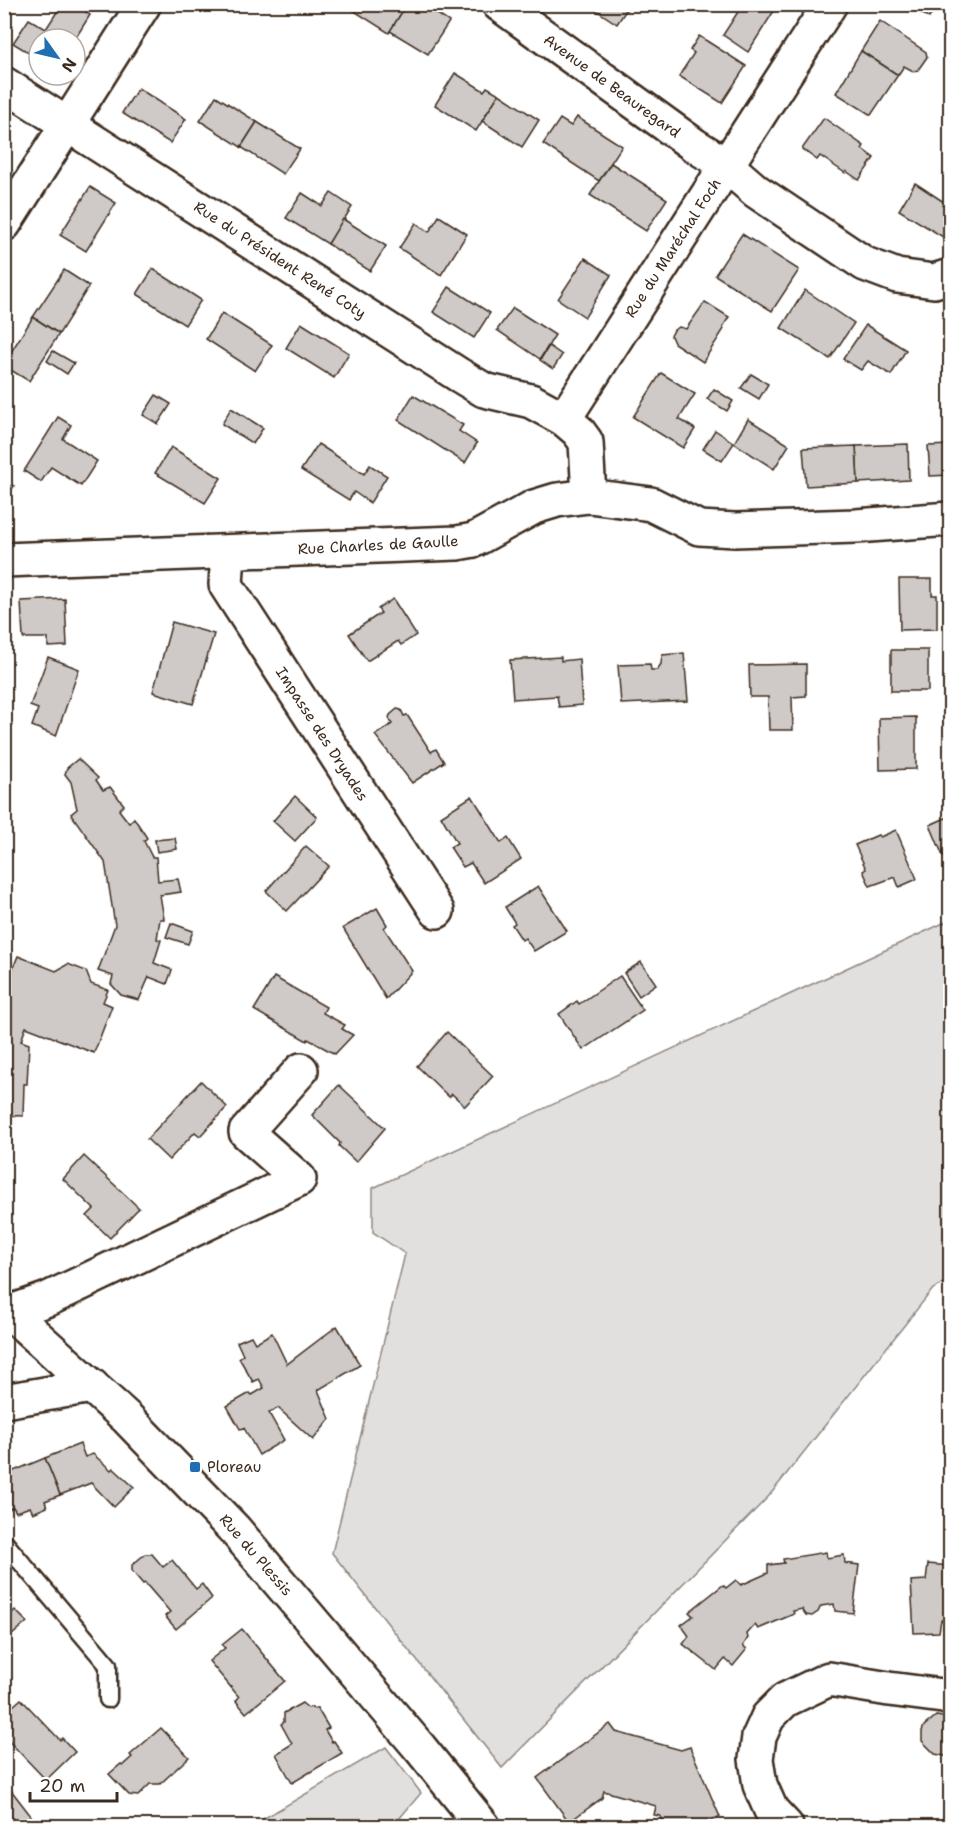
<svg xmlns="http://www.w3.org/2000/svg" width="955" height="1831" font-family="'Shantell Sans',sans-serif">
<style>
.green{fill:#e2e0de;stroke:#8e857e;stroke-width:1.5}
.building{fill:#cfcac7;stroke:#3b2a1e;stroke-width:1.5}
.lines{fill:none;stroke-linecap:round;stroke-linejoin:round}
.lane-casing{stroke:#3b2a1e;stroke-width:21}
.street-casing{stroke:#3b2a1e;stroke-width:38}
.secondary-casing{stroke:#3b2a1e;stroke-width:38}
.lane{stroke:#fff;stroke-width:16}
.street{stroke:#fff;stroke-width:33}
.secondary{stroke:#fff;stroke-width:33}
.poi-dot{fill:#1f6fb2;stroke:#fff;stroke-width:2}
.labels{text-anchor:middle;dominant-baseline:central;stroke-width:4.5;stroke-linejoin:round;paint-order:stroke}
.street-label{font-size:15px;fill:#3b2a1e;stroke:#fff}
.poi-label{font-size:15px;fill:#3b2a1e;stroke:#fff;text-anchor:start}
</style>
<rect width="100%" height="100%" fill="#fff"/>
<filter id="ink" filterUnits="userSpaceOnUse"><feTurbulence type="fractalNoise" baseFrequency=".0167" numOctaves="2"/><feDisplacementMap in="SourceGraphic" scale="12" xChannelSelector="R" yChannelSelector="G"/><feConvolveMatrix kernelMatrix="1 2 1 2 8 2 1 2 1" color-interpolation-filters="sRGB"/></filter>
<g filter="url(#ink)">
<g class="green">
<polygon points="950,920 950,1280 933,1289 769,1496 502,1768 332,1553 405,1254 373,1232 373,1188"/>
<polygon points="386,1747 421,1793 393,1826 251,1826"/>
</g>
<g class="building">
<polygon points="62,4 74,4 90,15 75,39 39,39 39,59 13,43 29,19 46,29"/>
<polygon points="349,4 407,4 389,33 348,7"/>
<polygon points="407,4 422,4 449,22 428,54 390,31"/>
<polygon points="587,4 630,4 617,24"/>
<polygon points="743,4 763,4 774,11 748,52 723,35"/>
<polygon points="907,4 938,4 929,18"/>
<polygon points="880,21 926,52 927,57 918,70 913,71 904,66 898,75 861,51"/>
<polygon points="699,36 746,66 722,103 679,76 694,53 690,50"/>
<polygon points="861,51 898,75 871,115 836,93"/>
<polygon points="455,73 484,91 487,87 499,94 476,131 435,105"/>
<polygon points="138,88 186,119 170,143 122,113"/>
<polygon points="499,94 539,120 522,147 482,121"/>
<polygon points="216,96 257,122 241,147 200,121"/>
<polygon points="577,117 622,146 599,181 543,144 560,119 571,126"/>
<polygon points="824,118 864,146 862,149 874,158 859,180 846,171 845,173 820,156 817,160 802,149"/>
<polygon points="257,122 300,149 283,174 241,147"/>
<polygon points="611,163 667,199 646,231 590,195"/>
<polygon points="915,183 950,206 950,225 943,237 899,210"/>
<polygon points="90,187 116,203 86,251 60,235"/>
<polygon points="302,193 322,206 331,193 352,207 328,244 286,218"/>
<polygon points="439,216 467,234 441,275 399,248 416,223 429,232"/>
<polygon points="343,219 386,246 370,271 328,244"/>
<polygon points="742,234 799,270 772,311 715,275"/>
<polygon points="585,258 611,275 585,317 558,299"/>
<polygon points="153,269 201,300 185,325 137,294"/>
<polygon points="64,270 89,286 59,334 33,317"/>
<polygon points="449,287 490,313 474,338 433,312"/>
<polygon points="805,290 854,323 830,359 781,328"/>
<polygon points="705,302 729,317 723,327 724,329 703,362 674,343 671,336 674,330 679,327 686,329"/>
<polygon points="513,308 555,335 540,359 497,330"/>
<polygon points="222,313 272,345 255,371 206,339"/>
<polygon points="33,317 59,334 29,381 4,366 4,363"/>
<polygon points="301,323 349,353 334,378 286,348"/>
<polygon points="866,325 906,350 891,375 868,361 861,370 843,359"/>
<polygon points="549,346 562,355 553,369 540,360"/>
<polygon points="53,351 74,363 67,374 47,361"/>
<polygon points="661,373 695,394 679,419 695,429 683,448 633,417"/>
<polygon points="751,374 768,384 759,399 741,388"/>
<polygon points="714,389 733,401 727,411 707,399"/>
<polygon points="156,395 171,404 158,424 143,415"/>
<polygon points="413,395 463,425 459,431 477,443 465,463 398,420"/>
<polygon points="231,408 263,428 253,444 222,424"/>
<polygon points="58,417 71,425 63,439 97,461 81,486 51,467 41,482 24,471"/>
<polygon points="748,419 789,445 774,469 734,443"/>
<polygon points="715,430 734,443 722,461 703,449"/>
<polygon points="318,444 364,474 370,465 387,476 370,503 354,492 349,500 301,470"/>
<polygon points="908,444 909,480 858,483 856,446"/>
<polygon points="950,445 950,475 930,476 928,446"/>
<polygon points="856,446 858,483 806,486 803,448"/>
<polygon points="171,447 221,478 205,503 155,473"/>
<polygon points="4,481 14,486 4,500"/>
<polygon points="899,579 932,579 932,595 937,595 937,629 900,630"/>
<polygon points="65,599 67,646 48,647 48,638 23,638 21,601"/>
<polygon points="393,599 416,635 401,645 398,641 367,661 349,634 381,613 378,609"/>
<polygon points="172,622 214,634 193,704 153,692"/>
<rect x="891" y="650" width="37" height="41"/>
<polygon points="684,653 688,701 621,704 618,665 650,664 651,670 657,670 661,664 662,655"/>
<polygon points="48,657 79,669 56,736 32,726 38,709 30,706"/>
<polygon points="561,657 561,661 579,659 582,705 559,707 557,696 513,699 510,660"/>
<polygon points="806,664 806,696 792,697 793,730 769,730 768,697 750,697 749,665"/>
<polygon points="397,709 401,710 404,716 407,715 431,752 436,749 444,762 412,783 375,735 392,724 389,718 390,715"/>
<polygon points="916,717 916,769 880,770 879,718"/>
<polygon points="78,759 98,778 96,780 103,790 110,787 124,805 119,810 129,823 134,818 147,838 144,841 152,857 156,857 158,881 178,879 181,892 160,895 164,919 160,919 157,939 161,940 154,963 172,970 167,984 149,977 139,1000 121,995 111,984 113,976 98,971 115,925 105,862 71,814 77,809 71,782 65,774 67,768"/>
<polygon points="295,796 317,817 295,841 273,821"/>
<polygon points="472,796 501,843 508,838 521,859 484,883 471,863 463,867 450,847 457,843 441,816"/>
<polygon points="950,816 950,853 943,856 930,825"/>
<polygon points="896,830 917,879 899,887 895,877 870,886 863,871 866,869 855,845 878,835 880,837"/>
<polygon points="175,838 177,849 157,852 155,840"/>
<polygon points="306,846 329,866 287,911 266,891"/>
<polygon points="538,886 567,931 534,951 525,938 522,940 512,925 515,923 505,907"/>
<polygon points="377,908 387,925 384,928 412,971 386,999 343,928"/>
<polygon points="171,923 193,931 188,944 166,937"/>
<polygon points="18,956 56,971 68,964 86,971 91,984 108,990 103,1002 112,1006 94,1053 26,1027 21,1041 29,1044 27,1084 24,1084 23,1116 4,1115 4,980 10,966 13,968"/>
<polygon points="641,962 656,984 639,996 624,973"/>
<polygon points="620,976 643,1010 583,1050 559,1014 577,1001 579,1004"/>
<polygon points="274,977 326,1007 323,1013 345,1025 342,1029 353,1035 335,1054 308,1039 307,1041 254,1010"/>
<polygon points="447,1032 493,1076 465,1106 452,1094 449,1097 417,1066"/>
<polygon points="201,1081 227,1107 200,1136 195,1132 169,1160 147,1139"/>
<polygon points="339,1085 385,1128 356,1162 339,1146 340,1143 312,1115"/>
<polygon points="84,1156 139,1208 110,1238 87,1216 94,1209 63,1179"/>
<polygon points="337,1326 360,1365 318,1390 330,1419 313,1440 278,1408 269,1413 284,1440 259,1455 244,1428 240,1429 227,1406 250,1393 252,1395 264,1388 259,1379 253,1382 239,1358 243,1355 237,1342 251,1336 255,1343 272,1333 287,1364"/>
<polygon points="80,1444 85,1457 93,1454 111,1470 113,1468 134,1487 114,1507 91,1483 60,1495 45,1458"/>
<polygon points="45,1458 60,1495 45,1501 47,1507 33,1513 30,1507 16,1512 13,1507 9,1509 4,1504 4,1475"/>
<polygon points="826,1552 827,1558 844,1555 845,1563 859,1565 853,1613 835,1611 834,1604 821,1606 818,1612 812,1616 806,1615 802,1609 793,1611 794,1614 758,1629 755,1625 747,1634 748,1638 743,1646 747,1649 733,1666 725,1659 716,1670 683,1644 689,1636 681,1625 693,1616 689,1612 723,1585 726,1588 736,1580 741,1585 768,1573 768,1565 784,1563 783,1559"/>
<polygon points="145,1554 152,1554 163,1567 172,1560 196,1589 202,1584 212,1598 176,1629 165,1616 170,1612 145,1583 143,1584 132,1571 132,1565"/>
<polygon points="928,1564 950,1566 950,1621 941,1620 939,1632 914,1633 911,1581 926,1580"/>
<polygon points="4,1608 10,1615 15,1610 27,1622 4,1642"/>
<polygon points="242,1629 285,1681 246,1713 236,1701 239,1697 209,1661 225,1648 222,1645"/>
<polygon points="21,1699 60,1740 62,1738 75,1752 46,1780 4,1736 4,1714"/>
<polygon points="302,1703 308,1708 312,1707 314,1709 317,1708 329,1728 325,1730 332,1742 334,1741 342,1753 292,1783 276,1754 292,1744 281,1724 284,1722 284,1713"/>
<polygon points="936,1716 950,1718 950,1757 935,1754 922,1741 922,1731 924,1726"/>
<polygon points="610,1724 616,1732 681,1750 690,1747 720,1817 697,1826 664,1826 660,1816 654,1815 656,1806 604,1791 602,1798 569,1822 537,1778"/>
<polygon points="161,1728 189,1757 160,1784 150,1784 138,1796 129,1795 109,1774 121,1764 123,1765 132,1757 130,1755"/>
<polygon points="4,1781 38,1825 36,1826 4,1826"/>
</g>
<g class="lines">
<g class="lane-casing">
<polyline id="lane" points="4,1542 108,1665 108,1699"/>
</g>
<g class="street-casing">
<g id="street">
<polyline points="499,4 694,145 726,165 756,191 865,264 897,276 934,281 950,276"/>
<polyline points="4,84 459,375 484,390 531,401 564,419 578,431 586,442 589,496"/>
<polyline points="4,224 144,4"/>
<polyline points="564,419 830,4"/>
<polyline points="228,552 226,585 437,911"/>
<polyline points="11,1312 48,1299 299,1179 246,1132 301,1070"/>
<polyline points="4,1401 92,1386"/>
<polyline points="786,1826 771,1810 760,1785 756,1759 759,1737 768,1717 785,1700 829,1679 889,1689 950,1697"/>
</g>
</g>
<g class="secondary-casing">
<g id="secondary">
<polyline points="4,560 457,543 474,540 534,507 557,500 589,496 651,504 699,528 735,530 856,526 950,519"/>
<polyline points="4,1307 127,1418 235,1530 420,1748 483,1826"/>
</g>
</g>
<use href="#lane" class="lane"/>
<use href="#street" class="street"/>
<use href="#secondary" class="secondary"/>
</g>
</g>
<rect class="poi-dot" x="189" y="1461" width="12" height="12" rx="3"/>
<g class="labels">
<g class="street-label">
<text transform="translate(612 86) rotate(36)">Avenue de Beauregard</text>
<text transform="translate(673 248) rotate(-57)">Rue du Maréchal Foch</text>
<text transform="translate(280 260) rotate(33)">Rue du Président René Coty</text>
<text transform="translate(378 545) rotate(-3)">Rue Charles de Gaulle</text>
<text transform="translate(322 734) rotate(57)">Impasse des Dryades</text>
<text transform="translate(256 1555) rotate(49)">Rue du Plessis</text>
</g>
<g class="poi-label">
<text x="207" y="1467">Ploreau</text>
</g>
</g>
<rect width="955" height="1831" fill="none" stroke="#fff" stroke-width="24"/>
<rect x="12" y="12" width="931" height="1807" fill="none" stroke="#3b2a1e" stroke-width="2" filter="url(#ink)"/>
<g transform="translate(57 57) rotate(124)"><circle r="28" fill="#ffffff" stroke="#b1aaa5" stroke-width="1.5"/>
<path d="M0-4.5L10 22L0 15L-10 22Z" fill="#1f6fb2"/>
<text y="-9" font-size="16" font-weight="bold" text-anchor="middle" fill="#3b2a1e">N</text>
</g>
<path d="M30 1792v9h87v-9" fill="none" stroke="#3b2a1e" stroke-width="3"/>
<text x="39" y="1792" font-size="18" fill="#3b2a1e" stroke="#ffffff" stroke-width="4.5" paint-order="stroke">20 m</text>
</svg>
